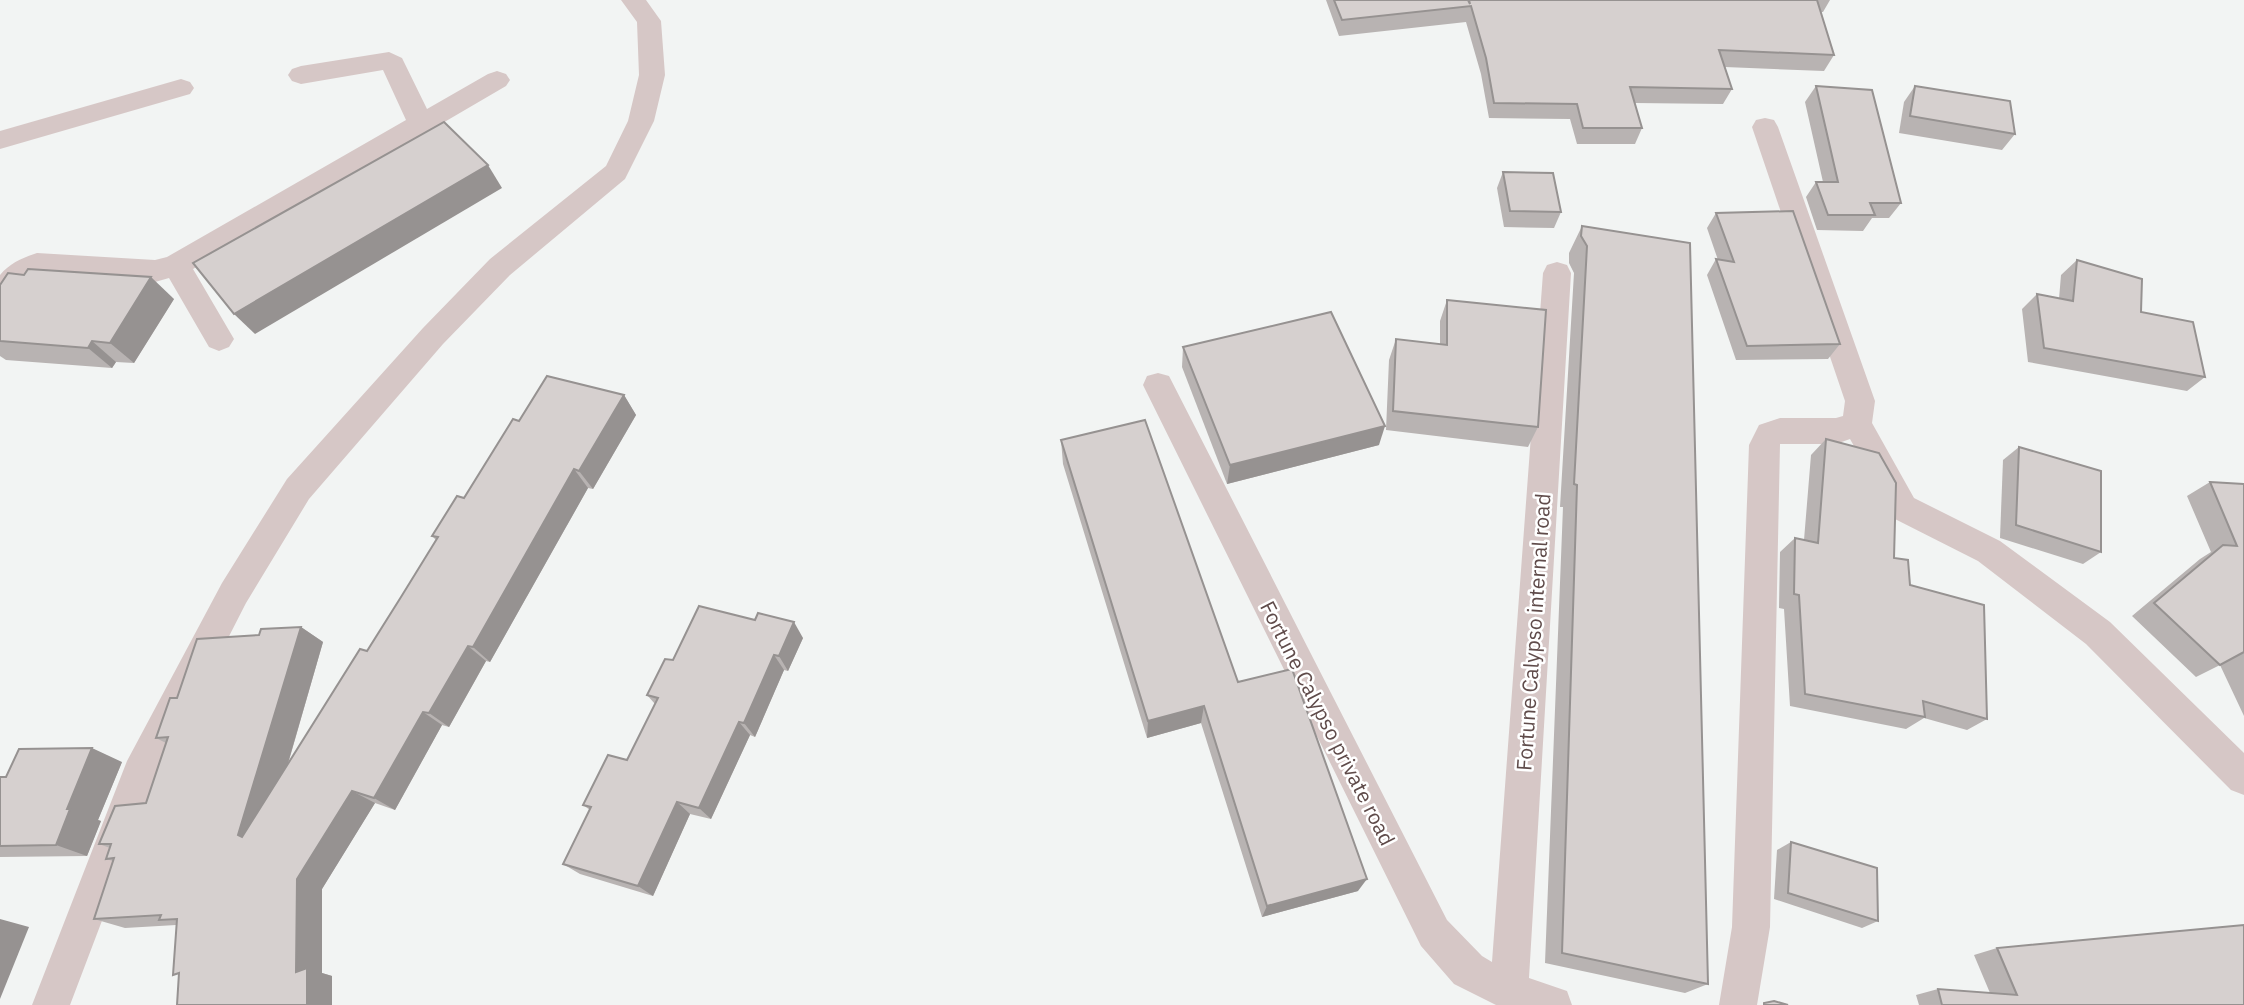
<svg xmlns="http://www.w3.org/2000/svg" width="2244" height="1005" font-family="'IBM Plex Sans',sans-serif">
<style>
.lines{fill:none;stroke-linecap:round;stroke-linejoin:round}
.minor{fill:#d6c7c6;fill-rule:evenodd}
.wall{fill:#b8b3b2}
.shaded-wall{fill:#969291}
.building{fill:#d6d0cf;stroke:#969291;stroke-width:2}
.labels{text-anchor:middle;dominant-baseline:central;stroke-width:5;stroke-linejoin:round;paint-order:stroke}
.street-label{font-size:21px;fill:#5f4b4a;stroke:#fff}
</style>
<rect width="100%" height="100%" fill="#f2f4f3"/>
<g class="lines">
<g class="minor">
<polygon points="621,0 646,0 661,21 665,75 654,121 625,179 510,275 443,344 309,499 246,603 155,781 70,1005 32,1005 127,761 222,583 287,479 423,328 490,259 606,166 628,121 639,75 637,22"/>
<path d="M389,52l13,6 25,51 61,-35 9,-3 9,3 4,6 -4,6 -313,183 41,70 -5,8 -10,4 -10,-4 -40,-69 -14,4 -115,-7c-16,8 -23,25 -40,30v-30c10,-12 22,-17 37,-22l118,7 12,-3 239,-137 -23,-50 -82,14 -9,-3 -4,-6 4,-6 9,-3z"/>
<polygon points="181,79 190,82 194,88 190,94 0,149 0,131"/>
<polygon points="1765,118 1774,120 1778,127 1875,401 1872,423 1914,498 2000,541 2110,622 2244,753 2244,795 2231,790 2086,644 1978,561 1891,517 1880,492 1850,439 1836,444 1780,444 1770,927 1757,1005 1719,1005 1732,927 1749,445 1759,425 1780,418 1836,418 1843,416 1845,401 1752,127 1756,120"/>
<polygon points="1557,262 1567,265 1571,273 1529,978 1567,991 1572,1005 1496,1005 1454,984 1421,946 1143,385 1147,376 1158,373 1169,376 1447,920 1482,956 1492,962 1543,273 1547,265"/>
</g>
</g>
<g class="wall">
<polygon points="1326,0 1830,0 1823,12 1821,12 1834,55 1824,71 1725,67 1732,89 1723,104 1635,103 1642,128 1635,144 1577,144 1570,119 1489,118 1481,74 1466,22 1339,36"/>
<polygon points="1816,86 1901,203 1889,218 1872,218 1863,231 1817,230 1806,197 1816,182 1823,182 1805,102"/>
<polygon points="1915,86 2015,134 2002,150 1899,133 1904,102"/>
<polygon points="1503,172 1561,212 1554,228 1504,227 1497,188"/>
<polygon points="1716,213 1840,344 1828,359 1736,360 1707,275 1716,259 1718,260 1707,228"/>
<polygon points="1582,226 1690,243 1708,984 1685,993 1545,963 1563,507 1560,507 1574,273 1569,263 1569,253"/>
<polygon points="2077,260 2141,312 2205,377 2187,391 2028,362 2022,309 2037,294 2059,299 2061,275"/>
<polygon points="0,285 174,299 134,363 116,362 112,368 6,360 0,356"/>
<polygon points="1447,300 1538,427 1528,447 1386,430 1389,360 1396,339 1440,344 1440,321"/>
<polygon points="1183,347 1379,445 1227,484 1182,367"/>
<polygon points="624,395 636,415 593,489 588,488 490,662 486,661 449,727 442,725 395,810 375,803 322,889 322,973 332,976 178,976 176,925 125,928 94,919 113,861 106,859 110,848 99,844 146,803 166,743 156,738 177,698 259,635 301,627 323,642 288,764 367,651 401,597 436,540 432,536 464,498 519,421"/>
<polygon points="1826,439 1987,719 1967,730 1924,718 1906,729 1790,706 1784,609 1779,608 1780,552 1795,538 1804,540 1811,455"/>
<polygon points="1061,440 1238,682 1358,891 1262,917 1201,723 1147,738 1063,464"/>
<polygon points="2019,447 2101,552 2083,564 2000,538 2003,460"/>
<polygon points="2210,482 2244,484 2244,716 2220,665 2196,677 2132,616 2200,559 2211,552 2187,496"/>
<polygon points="755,620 803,638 788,671 784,670 755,737 750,735 711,819 690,814 653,896 580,874 563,864 590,810 583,805 627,760 655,704 647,695 673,660"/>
<polygon points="122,762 98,820 101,821 87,856 0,857 0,777"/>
<polygon points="1791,842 1878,921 1862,928 1774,899 1777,850"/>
<polygon points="1997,948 2244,1005 1919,1005 1916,995 1938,989 1990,993 1974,955"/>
</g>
<g class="shaded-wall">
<polygon points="488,165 502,188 255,334 234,314"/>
<polygon points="151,277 174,299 134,363 110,343"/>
<polygon points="92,341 116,362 112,368 88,348"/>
<polygon points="624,395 636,415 593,489 579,471"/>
<polygon points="1385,426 1379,445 1227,484 1230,465"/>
<polygon points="574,469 588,488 490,662 473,647"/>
<polygon points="794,622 803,638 788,671 779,656"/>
<polygon points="301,627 323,642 264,846 238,835"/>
<polygon points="468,646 486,661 449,727 429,713"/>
<polygon points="774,655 784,670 755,737 744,723"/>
<polygon points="1204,706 1201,723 1147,738 1148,721"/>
<polygon points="423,712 442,725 395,810 374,798"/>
<polygon points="739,722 750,735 711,819 699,808"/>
<polygon points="92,748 122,762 98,820 101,821 87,856 56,845 67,809"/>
<polygon points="352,791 375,803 322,889 322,973 332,976 332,1005 307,1005 296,972 297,879"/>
<polygon points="677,802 690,814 653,896 638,886"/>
<polygon points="1367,879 1358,891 1262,917 1267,906"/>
<polygon points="0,919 29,927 0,999"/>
</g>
<g class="building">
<polygon points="1334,0 1468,0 1470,4 1469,0 1817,0 1834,55 1719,50 1732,89 1630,87 1642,128 1583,128 1577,104 1494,103 1486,58 1471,6 1342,20"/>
<polygon points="1816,86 1872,90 1901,203 1870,203 1875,215 1828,215 1816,182 1838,182"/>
<polygon points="1915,86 2010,101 2015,134 1910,116"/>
<polygon points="444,122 488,165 234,314 193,263"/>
<polygon points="1503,172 1553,173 1561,212 1510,211"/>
<polygon points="1793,211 1840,344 1747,346 1716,259 1734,262 1716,213"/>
<polygon points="1582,226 1690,243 1708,984 1562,953 1577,485 1574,484 1587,246 1581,236"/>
<polygon points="2077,260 2142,279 2141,312 2193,322 2205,377 2044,348 2037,294 2073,301"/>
<polygon points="28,269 151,277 110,343 92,341 88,348 0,341 0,285 8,273 24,275"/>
<polygon points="1447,300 1546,310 1538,427 1393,411 1396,339 1447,345"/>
<polygon points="1331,312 1385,426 1230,465 1183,347"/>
<polygon points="547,376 624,395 579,471 574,469 473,647 468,646 429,713 423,712 374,798 352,791 297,879 296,972 307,968 307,1005 177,1005 179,973 173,975 177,919 159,920 161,915 94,919 114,858 106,859 111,844 99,844 115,806 146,803 168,737 156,738 170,698 177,698 197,639 259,635 261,629 301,627 238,835 242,837 360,649 367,651 401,597 438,537 432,536 457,496 464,498 513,419 519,421"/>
<polygon points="1145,420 1238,682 1292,669 1367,879 1267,906 1204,706 1148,721 1061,440"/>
<polygon points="1826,439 1879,453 1896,483 1894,558 1908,560 1910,585 1984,605 1987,719 1923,701 1925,717 1805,694 1799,595 1794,594 1795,538 1818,543"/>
<polygon points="2019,447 2101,471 2101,552 2016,525"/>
<polygon points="2210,482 2244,484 2244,652 2220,665 2154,603 2223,545 2237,546"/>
<polygon points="699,606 755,620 758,613 794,622 779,656 774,655 744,723 739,722 699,808 677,802 638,886 563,864 591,807 583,805 608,755 627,760 658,698 647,695 665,659 673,660"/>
<polygon points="92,748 67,809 70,809 56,845 0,846 0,777 6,777 19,749"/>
<polygon points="1791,842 1877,868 1878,921 1788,893"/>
<polygon points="2244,925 2244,1005 1942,1005 1938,989 2017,995 1997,948"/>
<polygon points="1774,1001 1788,1005 1764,1005 1764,1003"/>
</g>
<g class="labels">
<g class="street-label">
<text transform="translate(1533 632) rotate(-86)">Fortune Calypso internal road</text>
<text transform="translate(1328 723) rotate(63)">Fortune Calypso private road</text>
</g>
</g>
</svg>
